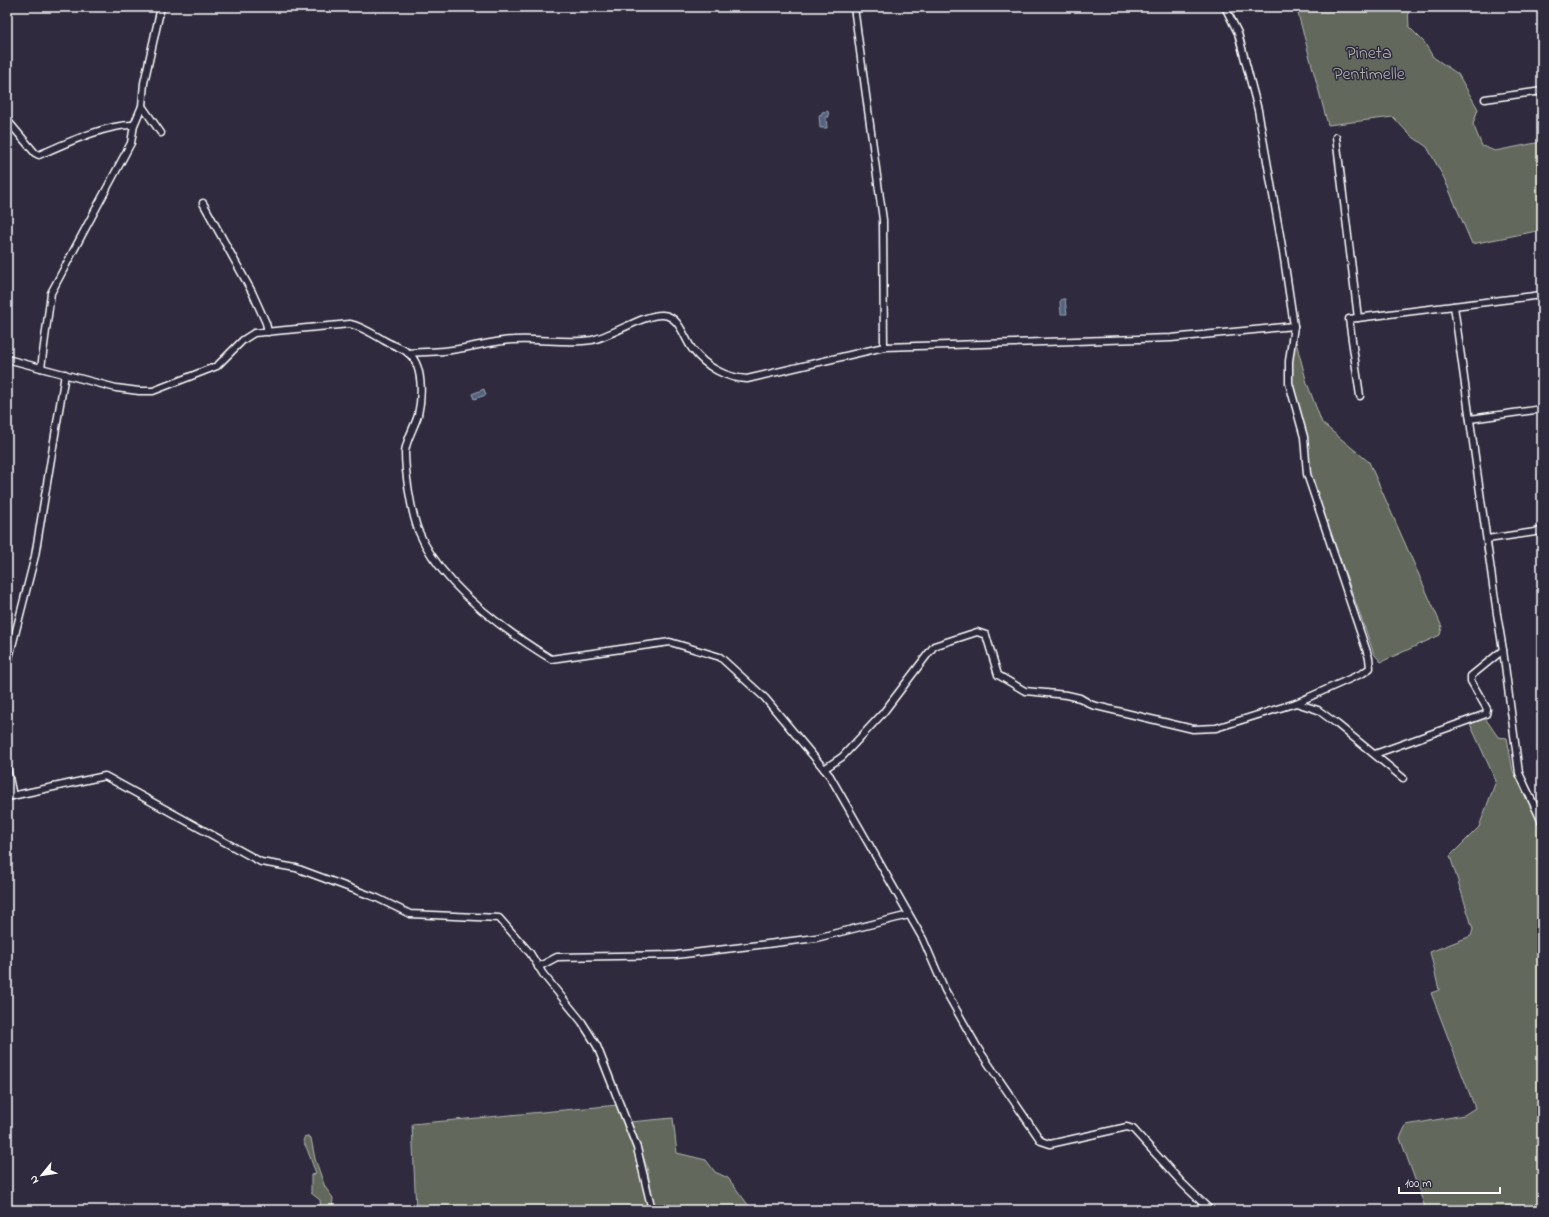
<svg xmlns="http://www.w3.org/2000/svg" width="1549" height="1217" font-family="'Indie Flower',sans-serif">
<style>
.green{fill:#62695c;stroke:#b0b4ae}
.water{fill:#54637e;stroke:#98a1b2}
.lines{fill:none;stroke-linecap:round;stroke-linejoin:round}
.street-casing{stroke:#fff;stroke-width:9}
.street{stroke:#2f2a3d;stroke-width:6}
.labels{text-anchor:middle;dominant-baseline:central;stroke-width:3;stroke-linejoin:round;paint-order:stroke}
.park-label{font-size:18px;fill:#b0b4ae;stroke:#2f2a3d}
</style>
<rect width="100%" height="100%" fill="#2f2a3d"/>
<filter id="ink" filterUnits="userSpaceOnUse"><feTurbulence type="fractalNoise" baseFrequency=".025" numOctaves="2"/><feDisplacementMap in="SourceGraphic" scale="8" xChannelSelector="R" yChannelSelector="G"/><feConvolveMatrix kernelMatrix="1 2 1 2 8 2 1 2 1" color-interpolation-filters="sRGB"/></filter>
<g filter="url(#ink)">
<g class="green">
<polygon points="1299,7 1408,7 1409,27 1424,42 1433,57 1458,74 1478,109 1473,124 1482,146 1495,151 1541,142 1542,230 1472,244 1444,178 1427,147 1410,135 1393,117 1328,125 1297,10"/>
<polygon points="1296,342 1307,383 1322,423 1369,462 1442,627 1440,635 1381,662 1374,654 1310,474 1307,438 1288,374"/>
<polygon points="1485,718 1498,737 1507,738 1513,771 1542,827 1542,1210 1426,1210 1400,1138 1406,1125 1464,1115 1475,1108 1431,993 1439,990 1430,952 1471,936 1473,929 1450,856 1479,827 1496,781 1470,724"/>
<polygon points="618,1105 637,1147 651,1210 416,1210 412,1124"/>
<polygon points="673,1118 677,1153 706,1160 715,1172 728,1178 752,1210 655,1210 647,1167 630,1122"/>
<path d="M305,1136l6,2 4,21 10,28 8,11 -1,12h-11l-1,-10 -9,-7v-18l5,-2c-5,-11 -7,-22 -13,-32z"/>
</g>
<g class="water">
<polygon points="828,111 829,117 826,117 827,128 820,128 819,115 822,114 822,112"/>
<polygon points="1062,299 1065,299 1067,314 1061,314 1060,302"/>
<polygon points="484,389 486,395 474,399 472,394"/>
</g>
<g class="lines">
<g class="street-casing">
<g id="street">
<polyline points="854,7 883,220 884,347"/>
<polyline points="1225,7 1238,33 1258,110 1283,252 1294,326 1289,361 1289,383 1304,437 1307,474 1369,658 1370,668 1363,673 1296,703"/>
<polyline points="1485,99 1542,91"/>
<polyline points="142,106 161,133"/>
<path d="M7,120l28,33 4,2c25,-11 67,-31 95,-30"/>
<polyline points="1336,137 1358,318"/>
<polyline points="203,203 252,292 266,323 268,332"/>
<polyline points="1454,306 1497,614 1503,650 1519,773 1542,822"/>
<path d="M408,353c12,-1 24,-1 36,-2 23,-2 46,-10 69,-11 26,-2 53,4 79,0 20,-4 54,-27 71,-25 17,1 21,24 30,35 13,17 33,28 54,29l137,-32 287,-9 123,-12"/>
<path d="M7,359l109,29 23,3h14l64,-25 26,-26 11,-7 96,-9c13,3 23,10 35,17 7,4 15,6 22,11 17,12 15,45 11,63 -3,11 -12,25 -13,37 0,20 6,59 13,78 22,54 84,99 133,129l119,-17 50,15 45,41 65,78 93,163 22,51 34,60 62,91 9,3 77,-17 6,2 50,55 27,26"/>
<polyline points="41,368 51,293 131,143 134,125 142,106 144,83 161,7"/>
<polyline points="1360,396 1349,319 1542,295"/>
<polyline points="1470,419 1542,409"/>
<polyline points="1487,539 1542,531"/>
<polyline points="7,666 35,556 65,374"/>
<polyline points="1375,754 1486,714 1487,709 1471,681 1471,676 1503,650"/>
<polyline points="7,768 13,796"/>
<polyline points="824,769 842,757 883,713 934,646 977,632 986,635 998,675 1025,691 1067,695 1080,698 1092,705 1193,729 1216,728 1296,703 1318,710 1337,724 1403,778"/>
<polyline points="7,797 105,776 261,862 296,868 377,898 410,914 499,918 530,953 543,974 582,1022 597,1046 637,1148 652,1210"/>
<polyline points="538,967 557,957 676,955 816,938 909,915"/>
</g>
</g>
<use href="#street" class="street"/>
</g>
</g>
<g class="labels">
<g class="park-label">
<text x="1369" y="54">Pineta<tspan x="1369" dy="21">Pentimelle</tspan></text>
</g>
</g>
<rect width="1549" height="1217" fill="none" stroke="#2f2a3d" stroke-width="24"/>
<rect x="12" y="12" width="1525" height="1193" fill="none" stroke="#fff" stroke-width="1.5" filter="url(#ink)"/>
<g transform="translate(42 1175) rotate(240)" stroke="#2f2a3d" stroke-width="3" paint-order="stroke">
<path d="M0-3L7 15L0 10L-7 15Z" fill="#ffffff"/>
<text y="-6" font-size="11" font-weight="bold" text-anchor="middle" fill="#ffffff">N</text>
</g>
<path d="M1399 1187v6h101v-6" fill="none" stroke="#ffffff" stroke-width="2"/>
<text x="1405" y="1187" font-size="12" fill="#ffffff" stroke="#2f2a3d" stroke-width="3" paint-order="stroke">100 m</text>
</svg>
